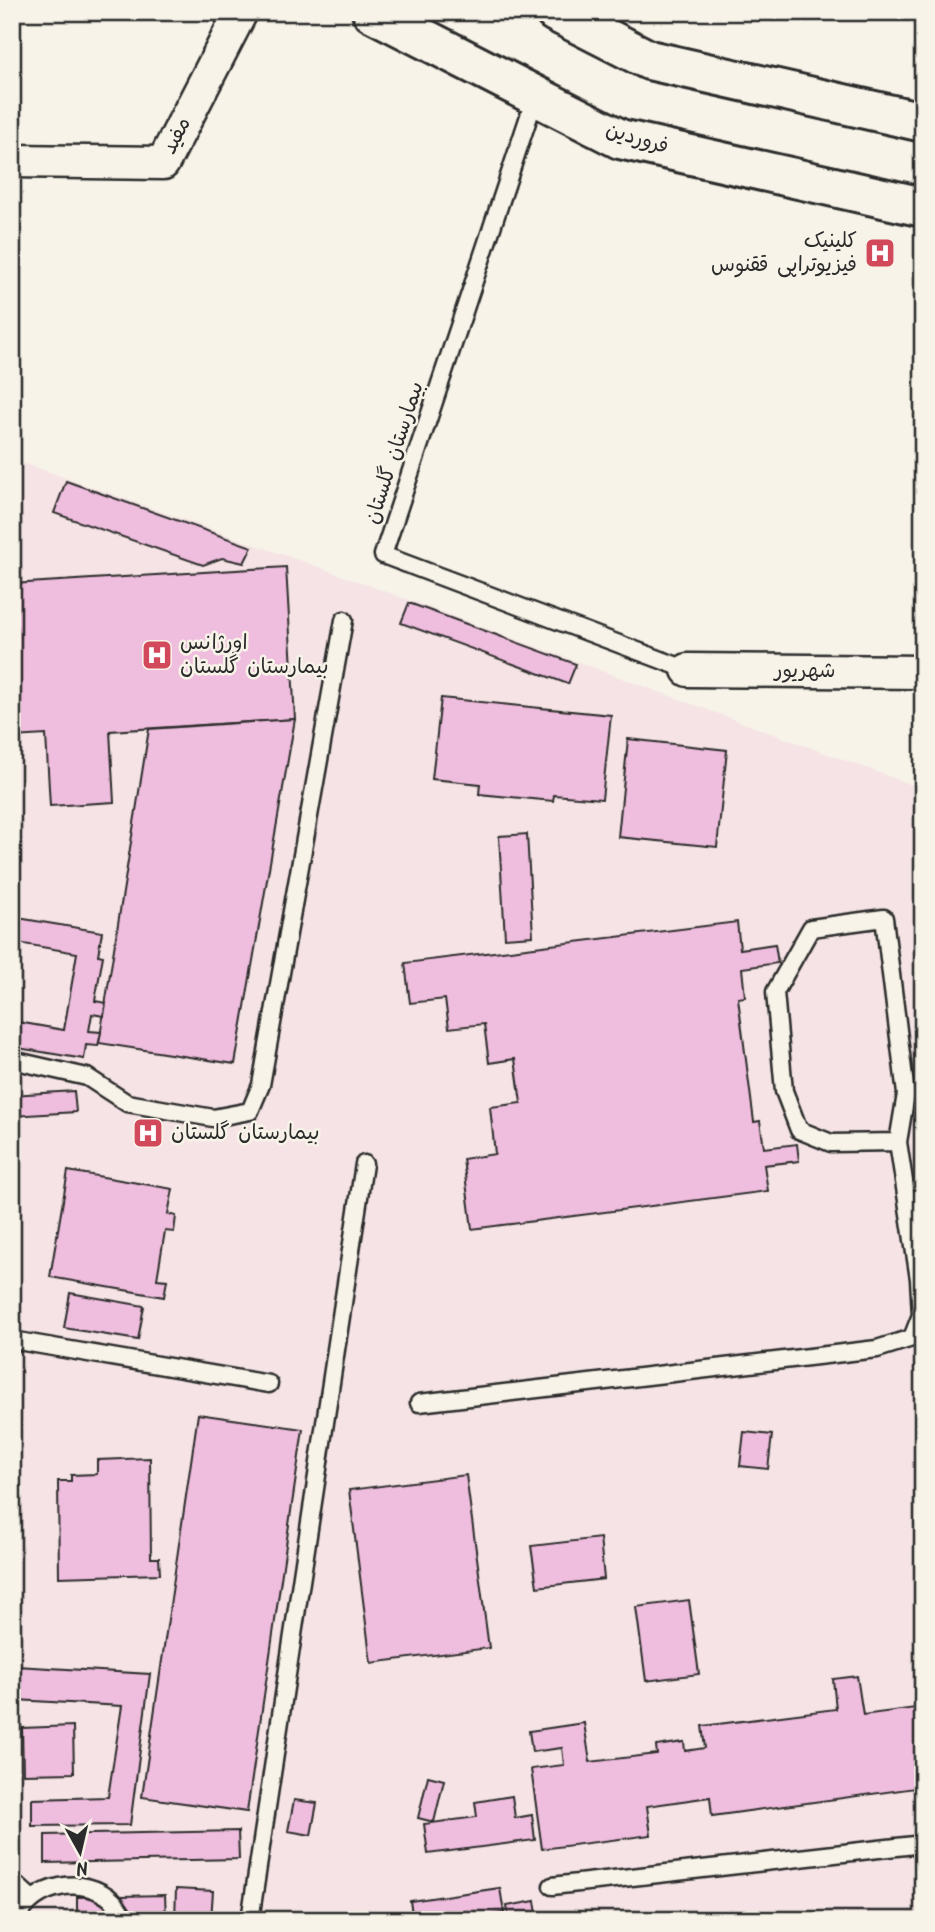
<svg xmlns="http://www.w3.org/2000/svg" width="935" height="1932" font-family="Kalam,'Playpen Sans Arabic',sans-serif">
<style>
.built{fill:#f5e3e5}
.building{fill:#efbede;stroke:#2b2b2b;stroke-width:2}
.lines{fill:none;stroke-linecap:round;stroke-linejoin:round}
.lane-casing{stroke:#2b2b2b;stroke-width:21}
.street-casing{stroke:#2b2b2b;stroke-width:37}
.secondary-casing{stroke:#2b2b2b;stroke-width:44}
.lane{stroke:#f7f3e8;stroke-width:16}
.street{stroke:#f7f3e8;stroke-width:32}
.secondary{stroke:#f7f3e8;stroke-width:38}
.labels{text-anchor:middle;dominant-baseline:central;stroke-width:5;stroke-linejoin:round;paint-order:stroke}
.street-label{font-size:21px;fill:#2b2b2b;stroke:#f7f3e8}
.poi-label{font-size:21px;fill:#2b2b2b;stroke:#f7f3e8;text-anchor:start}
</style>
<rect width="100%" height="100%" fill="#f7f3e8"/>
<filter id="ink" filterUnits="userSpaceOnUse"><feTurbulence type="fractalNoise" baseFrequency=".0143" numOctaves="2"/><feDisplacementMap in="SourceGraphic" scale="14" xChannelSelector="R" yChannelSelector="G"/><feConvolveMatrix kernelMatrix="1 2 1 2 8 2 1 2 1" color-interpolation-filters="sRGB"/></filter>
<g filter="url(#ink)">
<polygon class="built" points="12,459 327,570 923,789 923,1920 12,1920"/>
<g class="building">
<polygon points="66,481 252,547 244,563 222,558 203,565 54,513"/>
<polygon points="286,567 295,719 110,731 114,802 50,806 46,735 12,737 12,584"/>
<polygon points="409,603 576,664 568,684 401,623"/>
<polygon points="441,698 611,715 602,799 554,795 553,801 479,794 480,784 432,779"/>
<polygon points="295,719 235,1064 99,1043 149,729"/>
<polygon points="628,739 727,750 717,847 618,837"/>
<polygon points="527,834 533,936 505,938 499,836"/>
<polygon points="12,917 102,932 98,955 103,956 95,1001 106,1003 104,1016 92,1014 89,1031 101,1032 98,1046 86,1045 84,1059 12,1047 12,1021 64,1030 77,953 12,942"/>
<polygon points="737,922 740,949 775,944 778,963 742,968 745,997 738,998 754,1122 760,1121 764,1148 797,1144 799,1161 764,1165 768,1191 472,1229 463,1159 495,1154 490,1107 521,1103 515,1059 489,1063 484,1024 449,1028 445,999 410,1003 405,963"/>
<polygon points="74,1091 76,1112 12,1116 12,1095"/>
<polygon points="68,1171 173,1189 168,1214 176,1216 174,1232 165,1231 157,1279 167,1280 164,1297 50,1277"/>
<polygon points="70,1293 144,1306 138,1340 64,1328"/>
<polygon points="198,1414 303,1429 247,1812 142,1797"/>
<polygon points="744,1432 772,1435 768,1469 740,1466"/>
<polygon points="150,1458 151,1558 159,1558 160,1574 59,1577 58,1481 71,1481 71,1475 97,1474 97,1460"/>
<polygon points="466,1475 489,1648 371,1663 349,1490"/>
<polygon points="600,1538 604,1579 537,1587 531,1546"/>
<polygon points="689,1600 699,1674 646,1681 636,1607"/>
<polygon points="16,1666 150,1674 130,1825 32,1826 32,1799 108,1797 122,1706 16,1700"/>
<polygon points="857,1676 863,1715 915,1708 923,1766 923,1787 712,1816 710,1797 647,1806 651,1835 542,1849 531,1769 564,1765 562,1748 532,1752 529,1731 584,1723 590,1762 657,1754 656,1746 684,1742 685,1751 705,1748 702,1726 836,1709 833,1679"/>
<polygon points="73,1726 74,1773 23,1774 22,1728"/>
<polygon points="428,1776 444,1780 434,1822 418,1818"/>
<polygon points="512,1796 515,1818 532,1815 535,1840 428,1854 424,1824 477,1817 475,1802"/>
<polygon points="294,1800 317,1803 311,1835 288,1831"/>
<polygon points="238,1831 239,1859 45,1863 45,1835"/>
<polygon points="500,1888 504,1913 455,1920 413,1920 410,1901"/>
<polygon points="176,1889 213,1891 211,1920 175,1920"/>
<polygon points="165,1895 166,1920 77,1920 77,1897"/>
<polygon points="535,1901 538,1920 509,1920 507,1906"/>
<polygon points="593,1914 594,1920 563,1920 563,1919"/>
</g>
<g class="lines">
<g class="lane-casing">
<g id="lane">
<polyline points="536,95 383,555 688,670"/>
<polyline points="12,1060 87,1077 127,1103 213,1118 250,1111 261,1085 344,620"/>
<polyline points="12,1340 269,1384"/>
<polyline points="419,1403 877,1349 912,1338 921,1315 919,1279 898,1142 906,1094 884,918 811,928 775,992 784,1091 799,1130 831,1143 898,1142"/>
<polyline points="12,1881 32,1899"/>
<polyline points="552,1886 923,1844"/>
<path d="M17,1920c15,-36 68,-46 96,-19 5,5 9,13 13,19"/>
<polyline points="250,1920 364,1164"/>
</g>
</g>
<g class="street-casing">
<g id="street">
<polyline points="12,161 163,163 241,12"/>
<polyline points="688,670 923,672"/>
</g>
</g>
<g class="secondary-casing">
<g id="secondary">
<polyline points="372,12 620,139 923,207"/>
<polyline points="555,12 649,60 923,122"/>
</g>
</g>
<use href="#lane" class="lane"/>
<use href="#street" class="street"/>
<use href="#secondary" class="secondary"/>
</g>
</g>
<defs>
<g id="hospital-square" transform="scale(1.575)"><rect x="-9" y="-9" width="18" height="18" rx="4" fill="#d1495b" stroke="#f7f3e8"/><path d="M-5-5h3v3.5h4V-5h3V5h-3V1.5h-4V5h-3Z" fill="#fff"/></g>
</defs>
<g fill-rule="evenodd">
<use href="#hospital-square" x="880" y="253"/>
<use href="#hospital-square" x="157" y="655"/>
<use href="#hospital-square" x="148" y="1133"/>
</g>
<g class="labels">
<g class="street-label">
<text transform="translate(177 136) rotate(-63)">مفید</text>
<text transform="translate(637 139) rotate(17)">فروردین</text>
<text transform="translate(395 453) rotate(-72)">بیمارستان گلستان</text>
<text x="805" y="671">شهریور</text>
</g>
<g class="poi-label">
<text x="857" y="241" text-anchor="end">کلینیک<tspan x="857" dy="24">فیزیوتراپی ققنوس</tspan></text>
<text x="180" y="643">اورژانس<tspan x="180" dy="24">بیمارستان گلستان</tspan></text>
<text x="171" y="1133">بیمارستان گلستان</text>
</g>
</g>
<rect width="935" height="1932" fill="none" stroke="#f7f3e8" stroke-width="42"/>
<rect x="21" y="21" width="893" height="1890" fill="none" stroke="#2b2b2b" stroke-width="2.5" filter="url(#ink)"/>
<g transform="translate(80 1852) rotate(172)" stroke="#f7f3e8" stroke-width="5" paint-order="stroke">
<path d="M0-5L12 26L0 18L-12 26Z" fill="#2b2b2b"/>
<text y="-10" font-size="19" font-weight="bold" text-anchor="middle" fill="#2b2b2b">N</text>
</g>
</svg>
